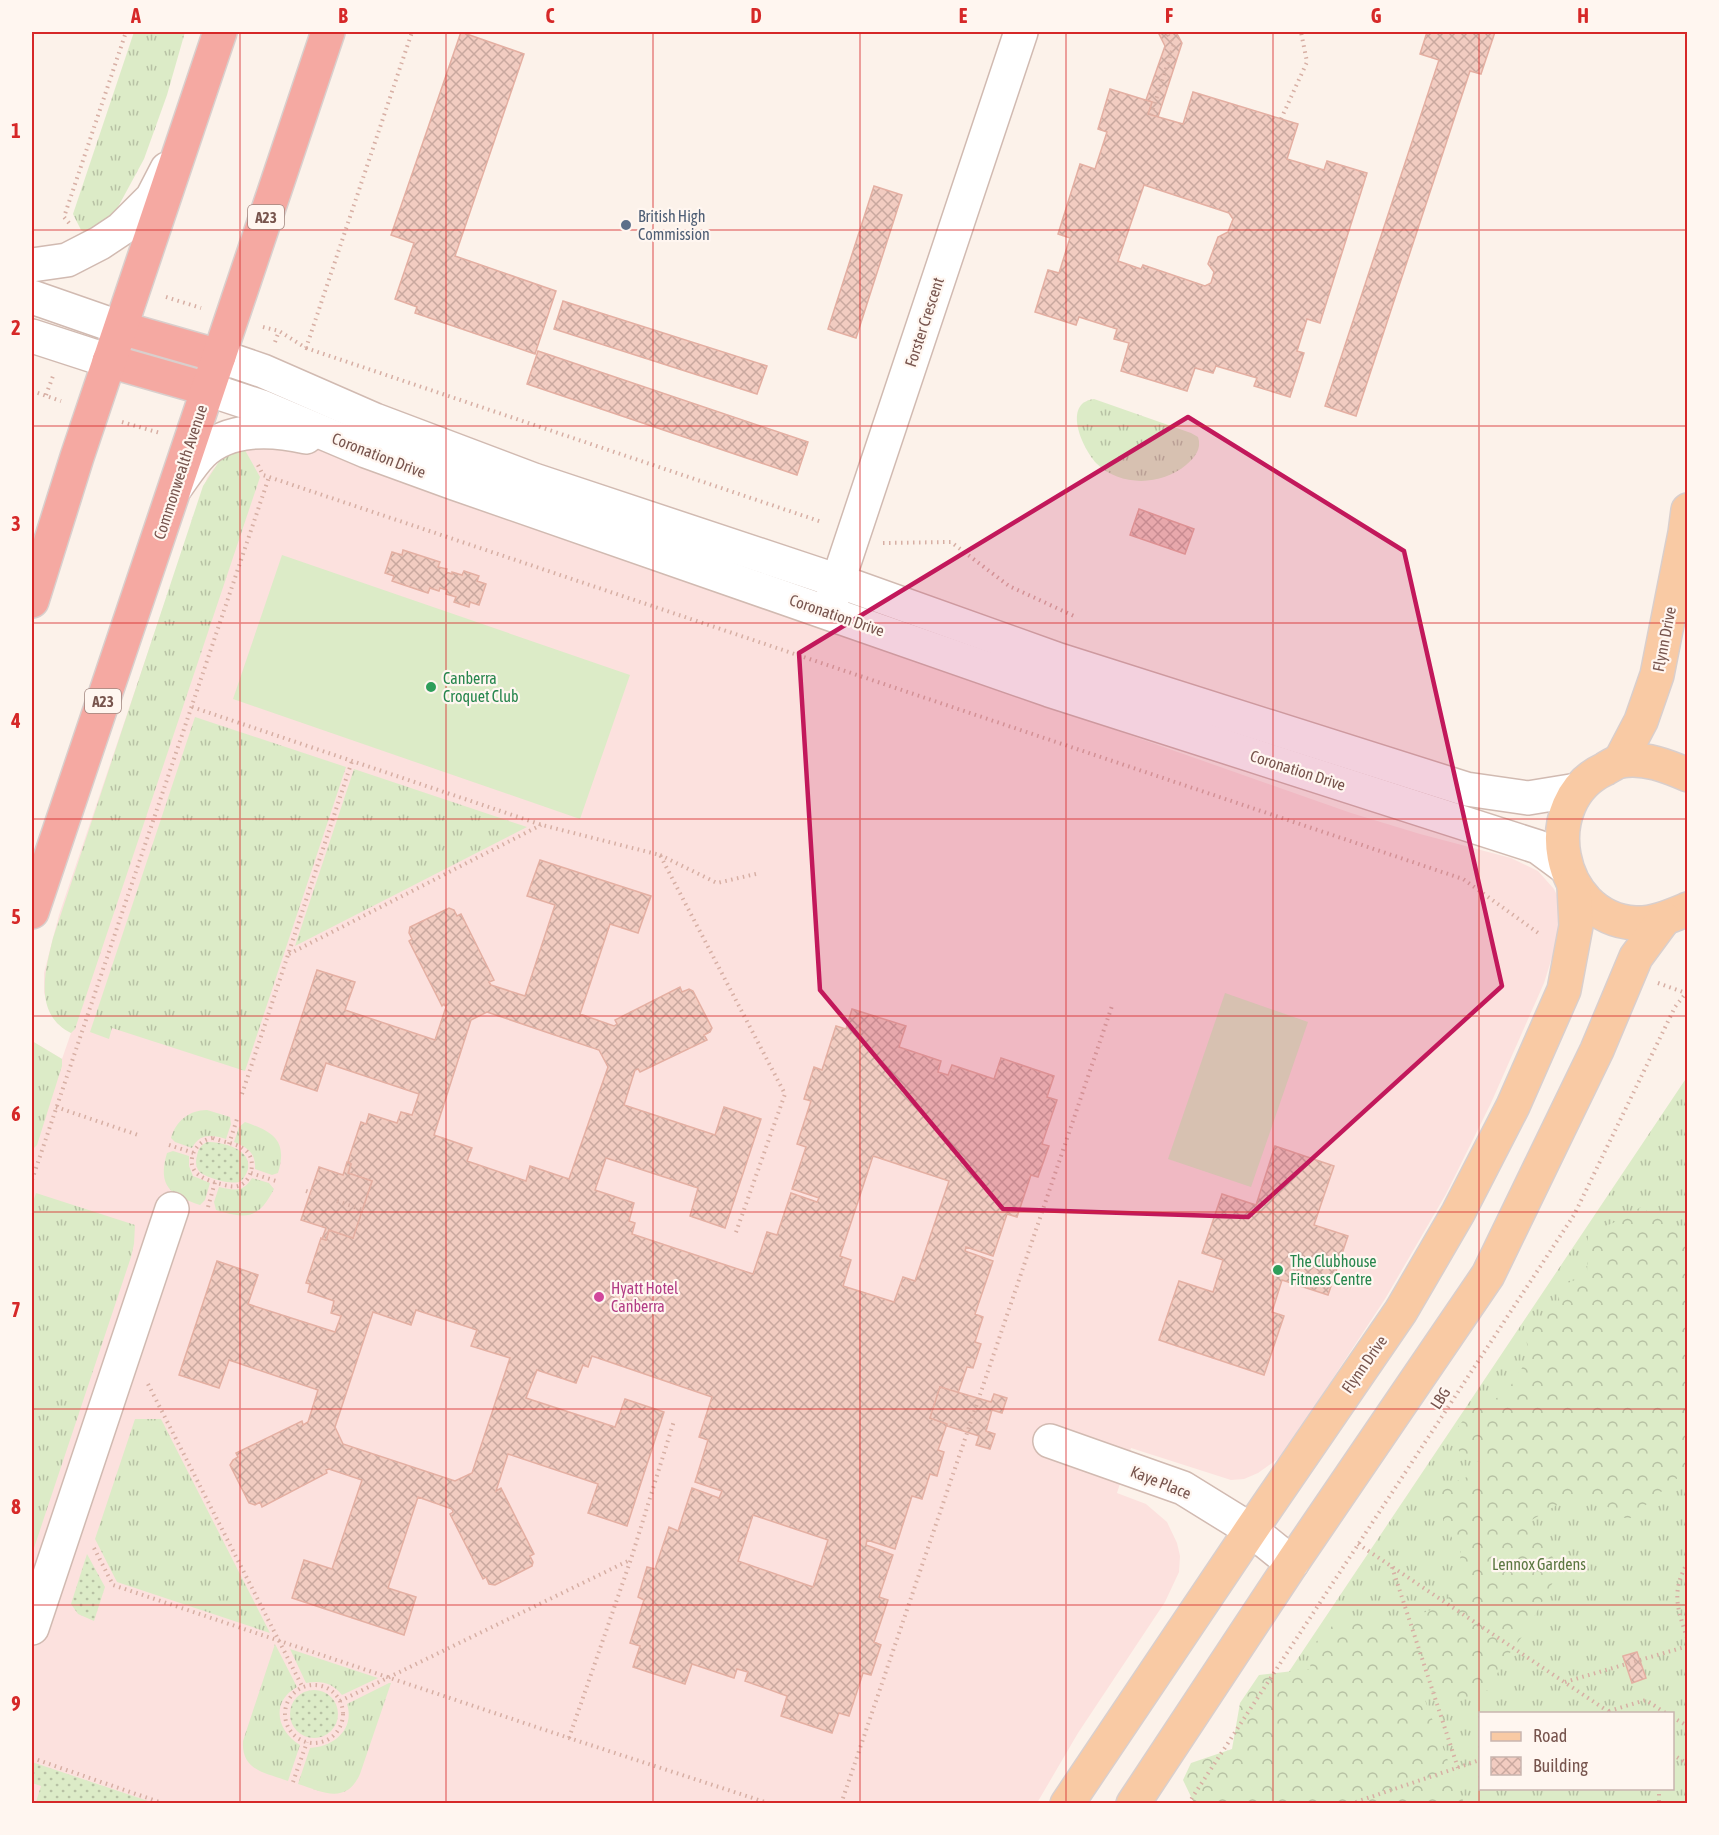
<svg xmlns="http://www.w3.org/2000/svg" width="1719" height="1835" font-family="'Asap Condensed',sans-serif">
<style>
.commercial{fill:#fce1de}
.grass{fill:url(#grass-tufts);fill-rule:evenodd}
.forest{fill:url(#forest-crowns)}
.garden{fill:url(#garden-dots)}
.pitch{fill:#dcebc7}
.building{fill:url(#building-cross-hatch);stroke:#e4afa2;stroke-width:1.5;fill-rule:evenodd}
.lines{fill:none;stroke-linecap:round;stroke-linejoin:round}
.minor-casing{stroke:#d1bab1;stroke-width:36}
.major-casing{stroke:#d9cfcd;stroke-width:36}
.highway-casing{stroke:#d9cfcd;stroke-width:36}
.path{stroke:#d7afa4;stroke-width:4;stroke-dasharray:1.5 4.5;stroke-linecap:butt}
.minor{stroke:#fff;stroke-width:33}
.major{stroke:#f9caa4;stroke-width:33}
.highway{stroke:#f5a9a2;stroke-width:33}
.marked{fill:#c2185b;fill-opacity:0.2;stroke:#c2185b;stroke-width:4.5;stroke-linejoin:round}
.grid{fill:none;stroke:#d62828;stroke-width:1.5;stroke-opacity:0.55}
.service-dot{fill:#5c6f8a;stroke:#fff6f0;stroke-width:2}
.leisure-dot{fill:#2e9e5b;stroke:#fff6f0;stroke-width:2}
.hotel-dot{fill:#d1479c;stroke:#fff6f0;stroke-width:2}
.labels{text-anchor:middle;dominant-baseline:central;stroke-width:4.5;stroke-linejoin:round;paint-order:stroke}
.shield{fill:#fff6f0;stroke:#a0857e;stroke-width:1.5}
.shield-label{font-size:15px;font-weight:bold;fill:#77544d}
.service-label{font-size:16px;fill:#4e5e75;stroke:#fff6f0;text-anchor:start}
.street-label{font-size:16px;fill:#77544d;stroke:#fff6f0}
.leisure-label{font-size:16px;fill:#27864d;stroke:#fff6f0;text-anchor:start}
.hotel-label{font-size:16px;fill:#b23c85;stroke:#fff6f0;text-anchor:start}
.park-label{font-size:16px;fill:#5b7741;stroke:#fff6f0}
.neatline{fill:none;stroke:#d62828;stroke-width:2}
.grid-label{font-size:20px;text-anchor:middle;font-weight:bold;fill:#d62828}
</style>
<defs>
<pattern id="grass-tufts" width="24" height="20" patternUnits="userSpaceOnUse" patternTransform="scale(1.5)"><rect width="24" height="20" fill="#dcebc7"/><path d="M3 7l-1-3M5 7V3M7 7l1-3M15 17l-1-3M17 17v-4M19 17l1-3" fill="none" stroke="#b7c1a4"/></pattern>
<pattern id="forest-crowns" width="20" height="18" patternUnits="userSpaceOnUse" patternTransform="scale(1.5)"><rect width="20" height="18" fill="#dcebc7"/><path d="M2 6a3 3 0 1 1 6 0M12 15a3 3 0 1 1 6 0" fill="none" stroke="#b7c1a4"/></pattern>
<pattern id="garden-dots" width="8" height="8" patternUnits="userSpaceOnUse" patternTransform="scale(1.5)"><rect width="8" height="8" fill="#dcebc7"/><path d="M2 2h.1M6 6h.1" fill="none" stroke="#b7c1a4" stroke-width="1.8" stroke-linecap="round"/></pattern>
<pattern id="building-cross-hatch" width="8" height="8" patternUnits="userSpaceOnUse" patternTransform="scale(1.5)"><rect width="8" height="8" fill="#f2ccc1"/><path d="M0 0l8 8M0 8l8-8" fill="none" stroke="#c9a89f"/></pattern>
</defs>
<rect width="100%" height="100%" fill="#fcf2ea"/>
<polygon class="commercial" points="303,444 1351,813 1420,834 1511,858 1538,871 1554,889 1561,904 1560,932 1544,983 1491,1103 1446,1194 1385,1299 1282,1456 1258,1473 1244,1479 1231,1480 1131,1448 1117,1493 1146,1504 1167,1522 1177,1543 1180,1556 1179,1572 1165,1602 1078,1733 1037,1803 32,1803 32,1041 62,1059 71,1033 57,1023 50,1013 44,993 44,973 59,915 207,478 213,469 237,445"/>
<g class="grass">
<polygon points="134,32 185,32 167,95 144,159 112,218 89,234 81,230 73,214"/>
<path d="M1094,399l97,34 7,4c4,12 -3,20 -12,28 -25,21 -66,22 -90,-2 -14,-15 -34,-60 -2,-64z"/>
<path d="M241,443l19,34 -185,552 -4,4c-38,-19 -26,-62 -18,-95l150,-452 19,-29z"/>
<polygon points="195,717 346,767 245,1071 112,1028 109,1039 90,1032"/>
<polygon points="354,769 527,827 295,946"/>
<polygon points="32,1041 62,1059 62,1066 37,1145 32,1150"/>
<path d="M1687,1077v726h-486zM1480,1714h192v74h-192z"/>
<path d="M207,1110l23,7 1,7 -5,15c-14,-4 -26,-6 -34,9l-17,-6 -4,-4c5,-17 18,-28 36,-28z"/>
<path d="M245,1122c28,10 43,18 33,51l-6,2 -17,-6c1,-16 -7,-21 -21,-27l5,-15z"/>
<path d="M173,1151l16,5v10l4,10 17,7 -5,17 -5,5c-29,-10 -43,-18 -33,-52z"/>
<path d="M252,1178l17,5 5,6c-16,31 -28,30 -58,21l-2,-8 5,-15c15,3 24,6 33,-9z"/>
<polygon points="36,1193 135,1225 134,1244 131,1257 32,1554 32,1205"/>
<polygon points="135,1419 161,1419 270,1633 117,1582 95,1539"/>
<path d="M275,1644l22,43c-27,15 -20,44 3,58l-12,36c-22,-8 -47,-10 -45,-40z"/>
<path d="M290,1649l88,29 -36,17c-9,-12 -21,-15 -36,-12z"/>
<path d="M389,1683h2l-31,91c-14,31 -37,18 -62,10l12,-36c24,-1 45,-19 37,-44z"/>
</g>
<polygon class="forest" points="1641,1207 1671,1226 1687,1227 1687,1470 1628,1520 1603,1504 1572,1496 1530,1521 1560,1569 1527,1630 1506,1658 1488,1690 1458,1701 1420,1687 1464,1803 1194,1803 1183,1780 1191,1763 1232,1749 1240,1703 1259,1675 1310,1669 1312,1647 1334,1624 1367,1619 1396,1623 1439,1607 1456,1590 1461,1552 1444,1525 1438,1488 1483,1471 1486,1463 1460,1459 1456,1429 1478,1403 1504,1396 1529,1357 1524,1325 1560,1308 1558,1287 1587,1275 1588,1233 1613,1223"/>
<g class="garden">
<path d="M207,1142c16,0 45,7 41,27 -1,4 -4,9 -7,12 -7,5 -33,-3 -40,-8 -5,-4 -6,-11 -4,-17 1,-7 4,-11 10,-14z"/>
<polygon points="87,1554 105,1587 94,1621 78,1614 71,1604"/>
<circle cx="314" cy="1714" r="24"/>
<polygon points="32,1762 154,1803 41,1804 36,1802 41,1786 32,1783"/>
</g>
<g class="pitch">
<polygon points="282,555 630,675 580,819 233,699"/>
<polygon points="1225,993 1308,1022 1251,1187 1168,1159"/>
</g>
<g class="building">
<polygon points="461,32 524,54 455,256 556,291 535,354 415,313 417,307 395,299 414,243 391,235"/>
<polygon points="1160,32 1176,32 1182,43 1158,117 1148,114 1152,102 1146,100 1165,46 1159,34"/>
<polygon points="1427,32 1495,32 1481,74 1470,71 1356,416 1325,406 1439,60 1420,54"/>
<path d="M1110,89l42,13 -4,12 35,10 10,-32 105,32 -11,35 37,11 3,-9 40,12 -47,150 -13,-4 -10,32 7,2 -14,44 -36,-11 3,-8 -41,-12 -3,7 -18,-5 -8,23 -66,-20 8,-28 -15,-4 3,-10 -38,-12 -3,8 -41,-13 13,-42 11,3 11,-35 -12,-4 22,-70 15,5 12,-37 -9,-3zM1144,185l85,28 4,6 -5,13 -10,5 -10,27 6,8 -3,11 -6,3 -62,-21 -2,4 -23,-8z"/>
<polygon points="874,186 902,195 856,338 828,329"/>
<polygon points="563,301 767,366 757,394 554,329"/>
<polygon points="538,351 808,442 797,475 527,384"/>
<polygon points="1139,509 1194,529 1185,554 1130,535"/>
<polygon points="403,550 440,562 438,567 447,569 446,572 452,574 452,572 462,575 464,571 479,576 477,581 486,584 479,605 470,602 469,607 454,602 456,597 446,594 447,590 440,588 439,591 430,588 428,593 392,581 394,576 385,573 392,552 402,555"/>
<path d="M540,860l111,36 -13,37 -28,-9 -30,90 34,12 3,-2 -2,-4 65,-33 2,5 7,-3 4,2 19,37 -2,4 -6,3 3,5 -67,32 -2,-3 -3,1 -11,35 91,30 9,-28 37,12 -36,109 -35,-12 8,-28 -92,-30 -11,32 39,13 -5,18 6,2 -3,11 121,40 14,-42 10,3 14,-42 26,9 2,-4 -27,-9 14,-42 -9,-3 14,-43 -7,-2 10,-32 8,3 14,-44 10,3 6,-20 54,17 -7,21 42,14 -3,11 10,3 4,-10 42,14 7,-21 53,18 -7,21 10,3 -15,44 7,2 -11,31 -7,-2 -14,42 -10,-3 -14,42 -27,-9 -1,4 28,10 -18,53 8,3 -8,25 6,2 -8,24 -6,-1 -9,26 -18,-6 -10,31 17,6 -9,26 6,2 -7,24 -7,-2 -8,25 -10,-3 -17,53 -28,-9 -1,5 27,10 -14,42 9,3 -14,42 7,3 -10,30 -8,-2 -14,43 -10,-3 -7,20 -51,-17 6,-20 -42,-15 3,-9 -11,-3 -3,9 -42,-14 -7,20 -52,-17 7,-21 -10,-3 14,-43 -6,-3 9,-30 8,2 14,-42 9,4 14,-43 27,10 3,-7 -27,-9 13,-42 -9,-3 13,-40 -120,-41 -4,11 -5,-2 -7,18 -39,-13 -11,28 89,29 10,-28 39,13 -37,114 -39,-13 10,-29 -90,-30 -12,37 5,-3 33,66 -4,2 3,6 -1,4 -37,19 -6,-1 -3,-7 -3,2 -33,-65 3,-2 -1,-3 -34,-12 -30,91 28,9 -12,38 -112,-37 12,-38 28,9 30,-89 -33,-11 -3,1 1,3 -65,34 -2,-5 -5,3 -6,-2 -19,-38 3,-5 5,-3 -2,-4 66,-32 1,4 5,-3 10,-32 -89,-30 -10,28 -40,-13 38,-114 41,14 -10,29 87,28 6,-16 -10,-3 3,-12 -26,-9 2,-8 -4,-1 15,-45 5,2 3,-10 24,8 19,-57 -24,-8 3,-9 -3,-3 13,-39 5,2 3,-10 28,9 4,-11 11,3 7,-21 -93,-31 -9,28 -36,-12 36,-109 38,12 -10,28 90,30 11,-33 -2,-3 -2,2 -33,-65 3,-2 -3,-6 1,-6 39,-19 5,2 3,6 4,-2 33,66 -5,2 2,3 34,11 30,-91 -28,-9zM487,1012l112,38 9,17 -39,112 -39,-13 -4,15 -59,-20 5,-13 -38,-13 37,-115zM873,1156l76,25 -34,100 -12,-4 -9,25 -51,-16 8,-26 -11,-4zM416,1310l61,20 -6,16 39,12 -38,115 -17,8 -112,-37 -8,-17 38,-115 38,13zM753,1515l75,25 -15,47 -75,-26z"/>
<polygon points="1275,1146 1334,1166 1314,1225 1348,1236 1328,1295 1282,1280 1272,1312 1284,1316 1264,1375 1159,1340 1179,1281 1213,1292 1223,1260 1202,1253 1222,1194 1256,1205"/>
<polygon points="347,1162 351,1164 348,1173 372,1181 353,1238 329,1230 326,1240 322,1239 326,1228 301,1220 319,1167 343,1175"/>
<polygon points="940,1387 991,1402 994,1394 1007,1398 1002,1413 992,1410 986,1431 995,1434 990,1449 976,1445 979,1436 947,1426 947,1424 930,1418"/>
<polygon points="1637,1652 1646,1678 1632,1683 1623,1656"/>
</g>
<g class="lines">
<g class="minor-casing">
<g id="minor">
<polyline points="32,265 67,260 100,243 121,229 152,198 167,169"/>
<polyline points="32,297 121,328"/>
<polyline points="32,336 109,361"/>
<polyline points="219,356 263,371 375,420 534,480 838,581 1059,660 1466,789 1528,798 1577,790"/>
<polyline points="207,389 262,407 366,451 454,483 1049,690 1538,847 1565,867"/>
<path d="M176,487c8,-11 16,-24 26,-34 27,-26 70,-24 104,-16"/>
<polyline points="831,602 1021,32"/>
<polyline points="1050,1441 1183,1488 1251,1530 1292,1563"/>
<polyline points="32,1628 172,1209"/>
</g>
</g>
<g class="major-casing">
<g id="major">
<polyline points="1620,761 1641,721 1657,675 1685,533 1688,510"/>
<path d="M1688,775c-21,-9 -43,-18 -67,-14 -5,1 -11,5 -16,8 -70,32 -49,149 30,154 18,1 36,-7 53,-14"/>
<polyline points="1067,1804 1251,1530 1401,1311 1458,1213 1513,1106 1564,990 1576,926 1574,886"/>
<polyline points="1133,1804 1292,1563 1488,1275 1597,1050 1636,957 1664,919"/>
</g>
</g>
<g class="highway-casing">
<g id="highway">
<polyline points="121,328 219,356"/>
<polyline points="109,361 207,389"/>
<polyline points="32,601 77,457 220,32"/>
<polyline points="32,912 328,32"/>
</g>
</g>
<g class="path">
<polyline points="1151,115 1174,44 1168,35 1169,32"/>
<polyline points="1281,119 1307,62 1301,32"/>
<polyline points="69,223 64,217 126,32"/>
<polyline points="166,297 201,308"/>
<polyline points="263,327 279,331 306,348 412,32"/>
<polyline points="275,342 279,331"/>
<polyline points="306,348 822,522"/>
<polyline points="32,391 61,401"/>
<polyline points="46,395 53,376"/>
<polyline points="122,422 160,433"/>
<polyline points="258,465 263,475 269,477 1463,879 1541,935"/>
<polyline points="883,543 951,542 1009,586 1074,616"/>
<polyline points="192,707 542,825 660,855 785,1094 735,1235"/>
<polyline points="660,855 717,883 760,873"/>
<polyline points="289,954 541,825"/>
<polyline points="1658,983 1686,993"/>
<polyline points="242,1094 352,761"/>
<polyline points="56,1107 141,1136"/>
<path d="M213,1138c9,4 23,5 31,11 16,11 6,42 -15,37 -9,-2 -23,-5 -30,-11 -15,-10 -5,-35 14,-37z"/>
<polyline points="229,1144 237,1119"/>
<polyline points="169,1145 194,1153"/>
<polyline points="251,1173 276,1181"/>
<polyline points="32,1180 269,477"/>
<polyline points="306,1191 312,1193"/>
<polyline points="337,1201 363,1210"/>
<polyline points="208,1207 215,1182"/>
<polyline points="148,1384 303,1688"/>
<polyline points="1358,1544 1612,1714"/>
<polyline points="94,1548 113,1585 569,1738 771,1804"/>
<path d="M1688,1562c-18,31 -10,47 0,79"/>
<polyline points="1392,1567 1458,1768"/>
<polyline points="1565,1682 1688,1646"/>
<circle cx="314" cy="1714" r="29"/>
<polyline points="340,1701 630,1560"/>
<polyline points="1609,1711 1646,1700 1667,1714"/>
<polyline points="1672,1717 1686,1725 1688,1723"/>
<polyline points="569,1738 631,1559 674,1421"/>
<polyline points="1672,1754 1688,1764"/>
<polyline points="32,1758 165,1804"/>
<polyline points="293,1782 307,1742"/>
<polyline points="1659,1788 1659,1804"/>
<polyline points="841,1804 1113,1003"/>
<polyline points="1188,1804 1574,1215 1675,1007 1686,993"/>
<polyline points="1350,1804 1480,1760"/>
</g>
<use href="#minor" class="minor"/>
<use href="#major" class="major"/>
<use href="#highway" class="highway"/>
</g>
<path class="marked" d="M1188,417l216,134 98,435 -254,231 -245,-8 -183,-219 -21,-337z"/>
<path class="grid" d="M240,32v1772M446,32v1772M653,32v1772M860,32v1772M1066,32v1772M1273,32v1772M1479,32v1772M32,230h1656M32,426h1656M32,623h1656M32,819h1656M32,1016h1656M32,1212h1656M32,1409h1656M32,1605h1656"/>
<circle class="service-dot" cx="626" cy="225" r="6"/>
<g class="leisure-dot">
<circle cx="431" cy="687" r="6"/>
<circle cx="1278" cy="1270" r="6"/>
</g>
<circle class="hotel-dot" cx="599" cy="1297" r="6"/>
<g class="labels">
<g class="shield">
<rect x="248" y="205" width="36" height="24" rx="4.5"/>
<rect x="85" y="689" width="36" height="24" rx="4.5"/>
</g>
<g class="shield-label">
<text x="266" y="217">A23</text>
<text x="103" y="701">A23</text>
</g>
<g class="service-label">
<text x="638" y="216">British High<tspan x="638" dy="18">Commission</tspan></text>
</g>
<g class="street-label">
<text transform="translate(924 322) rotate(-72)">Forster Crescent</text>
<text transform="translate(379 455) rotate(21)">Coronation Drive</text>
<text transform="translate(180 472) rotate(-72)">Commonwealth Avenue</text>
<text transform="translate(837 615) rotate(19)">Coronation Drive</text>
<text transform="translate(1664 639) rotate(-79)">Flynn Drive</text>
<text transform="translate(1298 770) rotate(18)">Coronation Drive</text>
<text transform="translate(1364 1364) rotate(-55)">Flynn Drive</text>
<text transform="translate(1440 1398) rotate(-57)">LBG</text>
<text transform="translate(1161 1482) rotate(22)">Kaye Place</text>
</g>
<g class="leisure-label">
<text x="443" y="678">Canberra<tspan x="443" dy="18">Croquet Club</tspan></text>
<text x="1290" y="1261">The Clubhouse<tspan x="1290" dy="18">Fitness Centre</tspan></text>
</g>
<g class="hotel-label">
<text x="611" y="1288">Hyatt Hotel<tspan x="611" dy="18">Canberra</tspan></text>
</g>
<g class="park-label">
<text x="1539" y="1564">Lennox Gardens</text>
</g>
</g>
<rect width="1719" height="1835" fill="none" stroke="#fff6f0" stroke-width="66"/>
<rect x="1479" y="1712" width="195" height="78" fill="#fff6f0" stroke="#c9b5af" stroke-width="1.5"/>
<rect x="1491" y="1732" width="30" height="9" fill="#f9caa4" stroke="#c9b5af" stroke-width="1.5"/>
<text x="1533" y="1742" font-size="18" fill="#77544d">Road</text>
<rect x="1491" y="1757" width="30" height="18" fill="url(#building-cross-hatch)" stroke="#c9b5af" stroke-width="1.5"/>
<text x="1533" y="1772" font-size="18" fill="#77544d">Building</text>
<rect x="33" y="33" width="1653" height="1769" class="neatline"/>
<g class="grid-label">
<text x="136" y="23">A</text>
<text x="343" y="23">B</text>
<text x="550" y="23">C</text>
<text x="756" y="23">D</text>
<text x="963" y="23">E</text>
<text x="1169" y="23">F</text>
<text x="1376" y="23">G</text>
<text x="1583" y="23">H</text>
<text x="16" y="138">1</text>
<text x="16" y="335">2</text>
<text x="16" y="531">3</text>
<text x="16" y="728">4</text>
<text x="16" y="924">5</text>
<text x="16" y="1121">6</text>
<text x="16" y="1317">7</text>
<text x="16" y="1514">8</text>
<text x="16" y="1711">9</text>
</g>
</svg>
